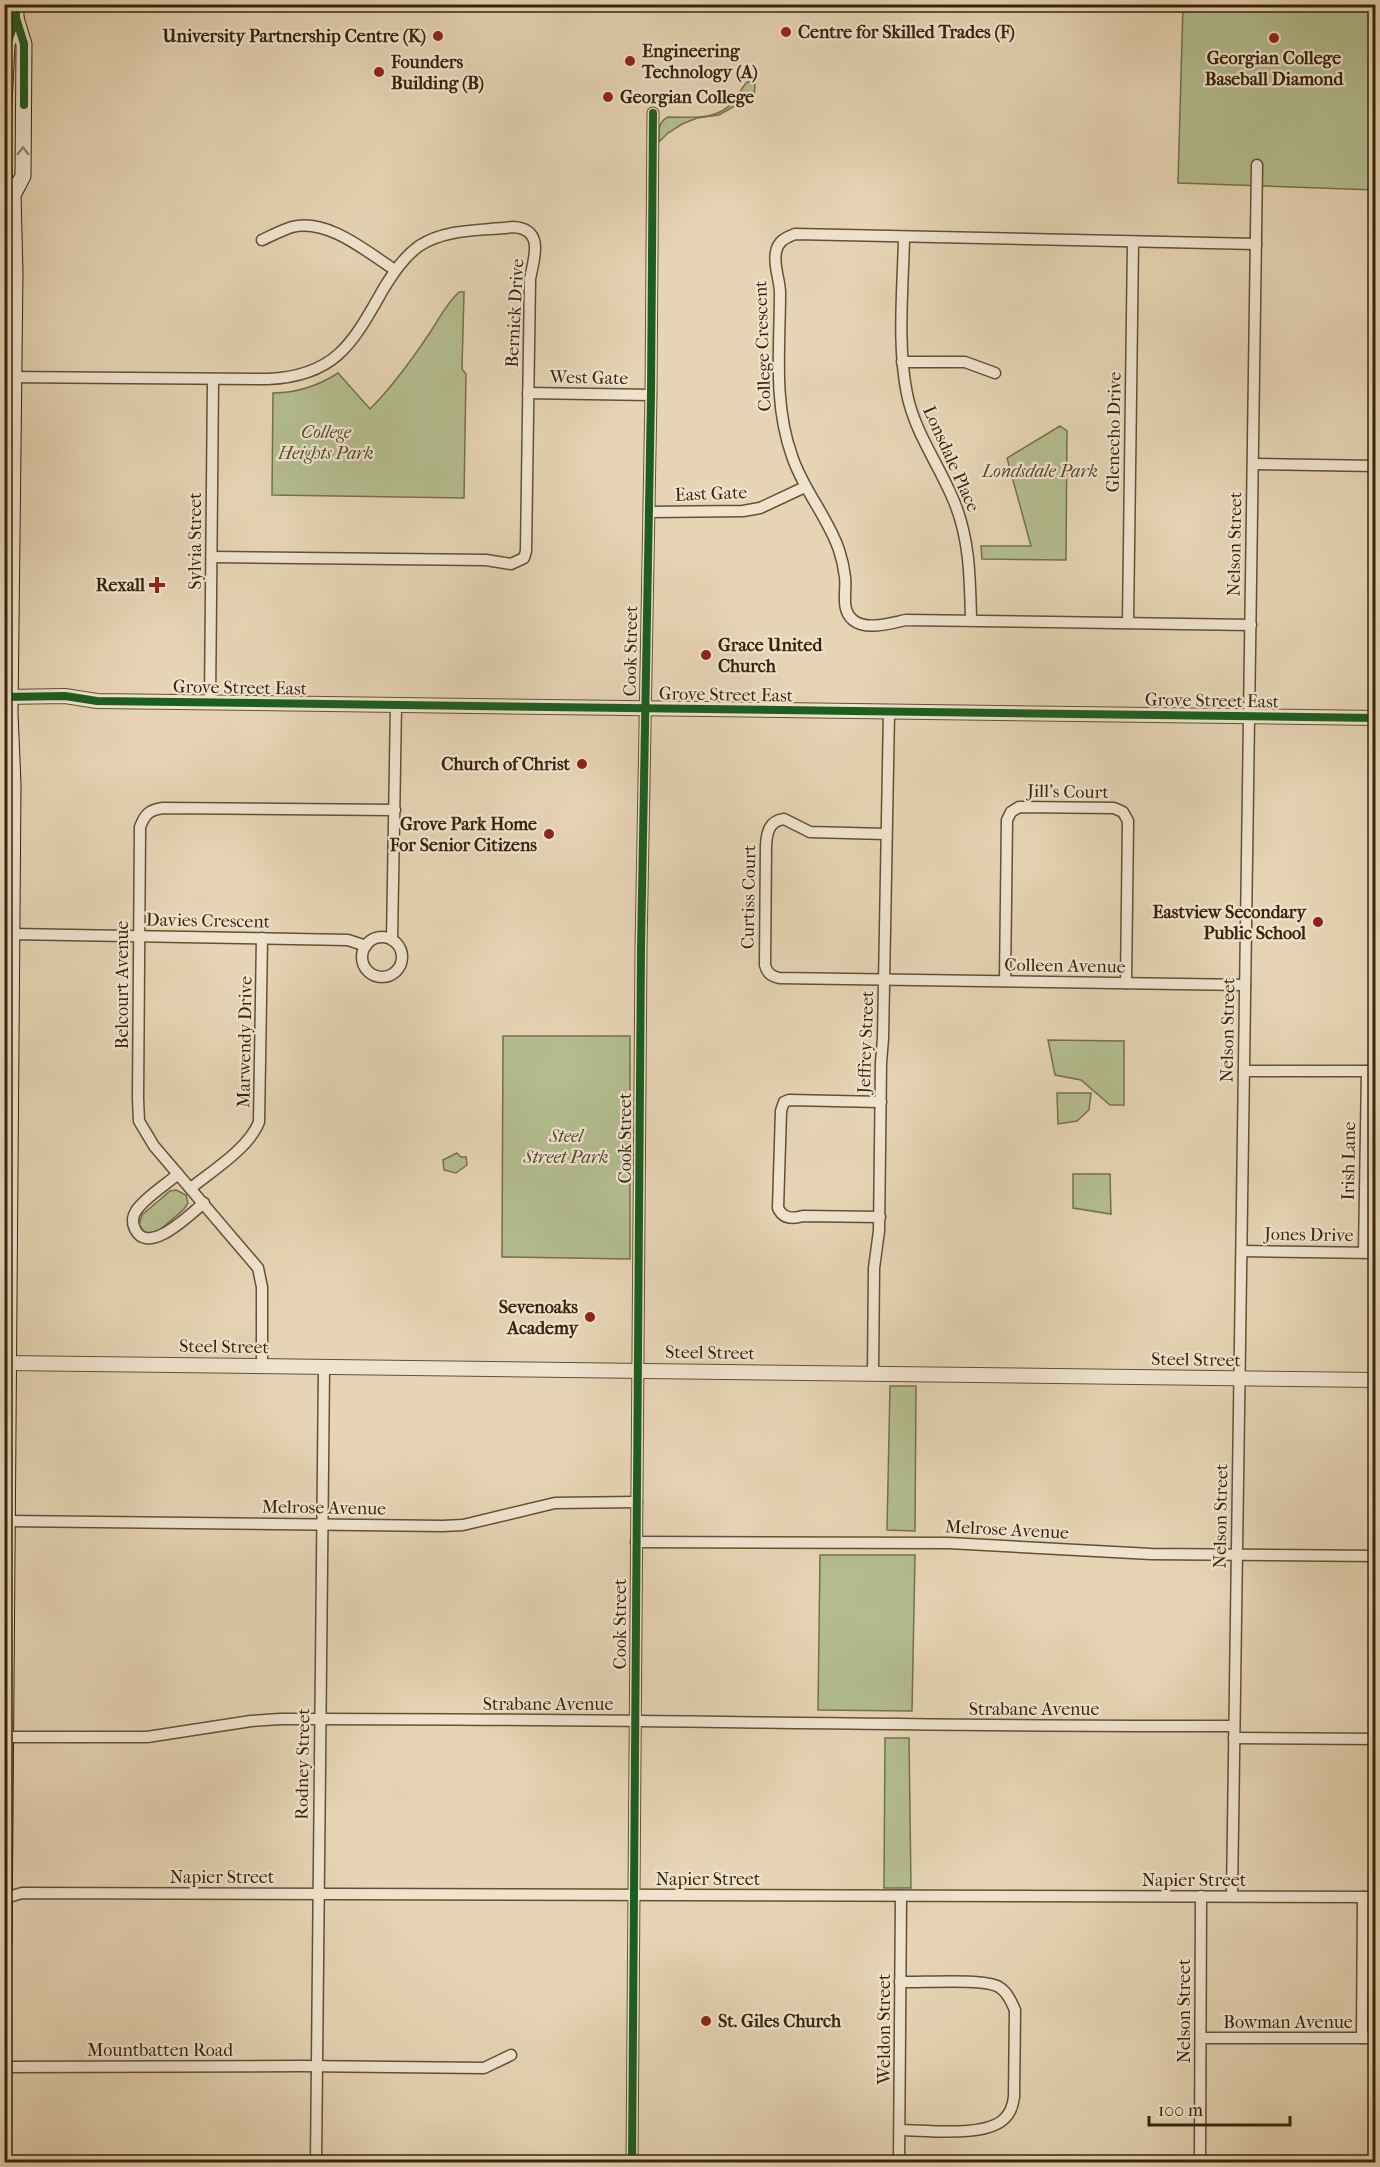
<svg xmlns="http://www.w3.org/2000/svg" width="1380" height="2167" font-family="'IM FELL French Canon',serif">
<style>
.green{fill:#b3bd8f;stroke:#75704d;stroke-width:1.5}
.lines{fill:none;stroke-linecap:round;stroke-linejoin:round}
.minor-casing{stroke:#635035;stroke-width:13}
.tertiary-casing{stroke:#635035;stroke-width:16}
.secondary-casing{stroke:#37240b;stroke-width:17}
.minor{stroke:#efe3ce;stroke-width:10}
.tertiary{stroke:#efe3ce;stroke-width:14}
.secondary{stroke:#efe3ce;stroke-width:15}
.cycleway-casing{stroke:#efe3ce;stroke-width:11}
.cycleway{stroke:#1b5e20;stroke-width:8}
.oneway{stroke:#93846c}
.poi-dot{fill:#8f2418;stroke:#efe3ce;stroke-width:2}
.labels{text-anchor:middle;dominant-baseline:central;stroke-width:4.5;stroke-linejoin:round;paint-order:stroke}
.poi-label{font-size:18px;font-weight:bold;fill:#37240b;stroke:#efe3ce;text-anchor:start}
.street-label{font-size:18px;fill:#37240b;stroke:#efe3ce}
.park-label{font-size:18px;font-style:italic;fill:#564a2c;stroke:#efe3ce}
</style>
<rect width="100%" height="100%" fill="#e6d4b4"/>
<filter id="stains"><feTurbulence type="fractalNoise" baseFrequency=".00333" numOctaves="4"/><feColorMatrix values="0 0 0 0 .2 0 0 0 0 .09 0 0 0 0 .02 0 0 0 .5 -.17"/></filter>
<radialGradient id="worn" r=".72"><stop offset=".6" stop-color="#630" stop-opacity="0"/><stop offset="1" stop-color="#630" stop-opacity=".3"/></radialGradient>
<g class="green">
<polygon points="1183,5 1375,5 1375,190 1178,183"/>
<path d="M747,82h6l2,2 -1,16 -16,4 -19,11 -22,3 -15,6 -14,9 -9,9c0,-11 -2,-19 9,-25 22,0 49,4 65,-15 6,-6 8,-14 14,-20z"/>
<path d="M459,292h5l-2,77 4,5 -2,124 -192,-3 1,-102c24,0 45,-7 65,-20l32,36c23,-23 41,-48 59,-75 10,-15 17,-30 30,-42z"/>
<polygon points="1060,426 1067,431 1066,560 982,559 981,546 1031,546 1007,458"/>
<polygon points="503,1036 630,1036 630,1259 502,1257"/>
<polygon points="1048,1040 1124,1041 1124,1105 1110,1105 1081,1080 1055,1075"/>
<polygon points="1057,1093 1091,1093 1089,1110 1077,1121 1058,1124"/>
<polygon points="457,1153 461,1157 466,1157 467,1165 456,1173 444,1170 443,1160"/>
<polygon points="1073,1174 1110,1174 1111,1214 1073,1208"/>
<polygon points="176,1190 186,1195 188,1203 184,1209 160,1230 152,1234 145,1233 139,1225 142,1215 170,1191"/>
<polygon points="890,1386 916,1386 915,1531 887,1530"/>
<polygon points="820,1555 915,1555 912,1711 818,1710"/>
<polygon points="885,1738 909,1738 911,1888 884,1888"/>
</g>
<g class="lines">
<g class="minor-casing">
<g id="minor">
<path d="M904,238c-1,50 -7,107 3,156 8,39 31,69 46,105 17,39 17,80 18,121"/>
<path d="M262,240c9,-4 20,-10 30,-13 36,-9 75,25 103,43"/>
<polyline points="902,362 965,362 995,373"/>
<path d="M4,377l264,2c69,-3 85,-37 116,-91 10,-16 20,-31 35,-42 28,-18 62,-15 94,-19 32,2 21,31 17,52l-4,272 -2,7 -13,6 -25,-4 -274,-3"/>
<polyline points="528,393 651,395"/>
<polyline points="1253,464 1376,466"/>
<polyline points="649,512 743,511 760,508 805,487"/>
<polyline points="1376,571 1376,572"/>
<polyline points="1128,623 1133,242"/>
<path d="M1251,625l-345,-5c-15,3 -40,11 -53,0 -13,-11 -6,-29 -8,-43 -1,-9 -3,-18 -6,-27 -11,-33 -36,-60 -47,-94 -19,-53 -12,-108 -12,-163 0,-14 -7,-27 -4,-41 2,-11 9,-14 19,-18l461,10"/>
<polyline points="210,703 213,379"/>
<path d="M886,834l-76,-2 -26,-13c-15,2 -17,13 -18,26l-1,120c2,8 6,11 14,13l466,7"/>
<polyline points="12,934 348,940 366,946"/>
<circle cx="382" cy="957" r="20"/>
<polyline points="392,940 396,705"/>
<polyline points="1005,981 1007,820 1011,812 1019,807 1114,808 1123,812 1128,821 1126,983"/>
<polyline points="1244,1071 1376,1071"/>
<path d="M178,1174c-11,10 -34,24 -42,37 -4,6 -4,12 -1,18 13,28 55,-15 69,-26"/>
<path d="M191,1188c21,-17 58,-40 68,-66l3,-184"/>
<path d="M880,1217l-77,-1c-10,3 -20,3 -25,-8l3,-97 3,-9 5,-2 92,2"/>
<polyline points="1242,1251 1376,1253"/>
<polyline points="1364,1252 1367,1071"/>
<path d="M262,1366v-79l-4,-19 -104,-122 -15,-25 -1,-22 2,-272c5,-13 9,-17 23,-19l232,2"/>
<polyline points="873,1373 874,1268 879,1231 881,1063 883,1038 889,712"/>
<polyline points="8,1521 443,1526 463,1525 555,1503 637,1502"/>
<polyline points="636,1542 949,1543 1151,1554 1376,1556"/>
<path d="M7,1737h140l104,-16 29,-2c318,-1 636,8 954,7"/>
<polyline points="1234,1738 1376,1739"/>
<polyline points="1232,1896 1257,165"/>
<polyline points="5,1898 22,1893 1376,1897"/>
<polyline points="1201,2038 1376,2038"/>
<polyline points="1362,2038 1363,1897"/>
<polyline points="4,2067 300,2066 484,2068 511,2055"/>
<path d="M900,2130c26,0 87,8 105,-12 6,-6 8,-13 9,-21l1,-87c-4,-9 -8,-18 -16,-23 -16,-9 -78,-4 -99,-5"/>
<polyline points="316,2162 324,1366"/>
<polyline points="632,2162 641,949 651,395 653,113"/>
<polyline points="899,2162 901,1896"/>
<polyline points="1200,2162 1201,1896"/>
</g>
</g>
<g class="tertiary-casing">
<g id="tertiary">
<polyline points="4,697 65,696 97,701 1376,718"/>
<polyline points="4,1363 1376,1380"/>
</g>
</g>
<g class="secondary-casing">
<g id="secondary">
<polyline points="4,104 7,45 16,18"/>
<polyline points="4,177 13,195 15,273 10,713 13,784 4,1944"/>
<polyline points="13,195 23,176 24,44 16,18 16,4"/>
</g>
</g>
<use href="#minor" class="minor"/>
<use href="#tertiary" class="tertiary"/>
<use href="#secondary" class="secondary"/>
<g class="cycleway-casing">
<g id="cycleway">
<polyline points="16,4 16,18 24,44 24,105"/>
<polyline points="4,104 7,45 16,18"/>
<polyline points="4,697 65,696 97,701 1376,718"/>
<polyline points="632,2162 641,949 651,395 653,113"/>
</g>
</g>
<use href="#cycleway" class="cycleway"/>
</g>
<defs><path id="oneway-chevron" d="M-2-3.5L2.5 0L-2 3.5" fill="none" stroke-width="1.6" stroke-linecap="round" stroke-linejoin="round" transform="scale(1.5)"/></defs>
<use class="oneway" href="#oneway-chevron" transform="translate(23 151) rotate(-89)"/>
<g class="poi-dot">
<circle cx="786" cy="32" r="6"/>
<circle cx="438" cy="36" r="6"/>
<circle cx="1274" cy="38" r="6"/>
<circle cx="630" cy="61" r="6"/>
<circle cx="379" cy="72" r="6"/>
<circle cx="608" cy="97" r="6"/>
<path d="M154 576h6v6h6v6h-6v6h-6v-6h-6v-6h6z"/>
<circle cx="706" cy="655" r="6"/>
<circle cx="582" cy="764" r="6"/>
<circle cx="549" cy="834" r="6"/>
<circle cx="1318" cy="922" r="6"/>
<circle cx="590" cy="1317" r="6"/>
<circle cx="706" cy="2021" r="6"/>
</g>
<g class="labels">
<g class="poi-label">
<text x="798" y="32">Centre for Skilled Trades (F)</text>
<text x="426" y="36" text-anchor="end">University Partnership Centre (K)</text>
<text x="642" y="51">Engineering<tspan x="642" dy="21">Technology (A)</tspan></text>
<text x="1274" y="58" text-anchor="middle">Georgian College<tspan x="1274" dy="21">Baseball Diamond</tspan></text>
<text x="391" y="62">Founders<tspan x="391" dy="21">Building (B)</tspan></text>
<text x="620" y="97">Georgian College</text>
<text x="145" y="585" text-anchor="end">Rexall</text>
<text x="718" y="645">Grace United<tspan x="718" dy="21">Church</tspan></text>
<text x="570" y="764" text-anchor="end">Church of Christ</text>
<text x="537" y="824" text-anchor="end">Grove Park Home<tspan x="537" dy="21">For Senior Citizens</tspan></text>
<text x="1306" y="912" text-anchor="end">Eastview Secondary<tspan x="1306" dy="21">Public School</tspan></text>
<text x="578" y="1307" text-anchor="end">Sevenoaks<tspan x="578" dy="21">Academy</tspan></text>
<text x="718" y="2021">St. Giles Church</text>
</g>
<g class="street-label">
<text transform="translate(515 313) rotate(-87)">Bernick Drive</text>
<text transform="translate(763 346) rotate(-92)">College Crescent</text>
<text transform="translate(589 378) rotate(1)">West Gate</text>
<text transform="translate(1114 432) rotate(-89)">Glenecho Drive</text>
<text transform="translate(951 459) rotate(66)">Lonsdale Place</text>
<text transform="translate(711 494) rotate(-2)">East Gate</text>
<text transform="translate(195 541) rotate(-90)">Sylvia Street</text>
<text transform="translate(1235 544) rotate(-89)">Nelson Street</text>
<text transform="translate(631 651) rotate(-89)">Cook Street</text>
<text transform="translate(240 688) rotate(1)">Grove Street East</text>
<text transform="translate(726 695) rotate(1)">Grove Street East</text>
<text transform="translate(1212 701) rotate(1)">Grove Street East</text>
<text transform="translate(1068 792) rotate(1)">Jill's Court</text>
<text transform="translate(749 897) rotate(-89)">Curtiss Court</text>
<text transform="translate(208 921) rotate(1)">Davies Crescent</text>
<text transform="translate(1065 966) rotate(1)">Colleen Avenue</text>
<text transform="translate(122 985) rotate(-90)">Belcourt Avenue</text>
<text transform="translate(1228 1030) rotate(-89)">Nelson Street</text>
<text transform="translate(245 1042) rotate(-89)">Marwendy Drive</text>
<text transform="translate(866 1042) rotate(-88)">Jeffrey Street</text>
<text transform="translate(625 1138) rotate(-90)">Cook Street</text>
<text transform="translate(1349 1161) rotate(-89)">Irish Lane</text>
<text transform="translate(1309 1235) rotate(1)">Jones Drive</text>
<text transform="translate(224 1347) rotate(1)">Steel Street</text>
<text transform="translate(710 1353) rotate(1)">Steel Street</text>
<text transform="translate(1196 1360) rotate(1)">Steel Street</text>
<text transform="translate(324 1508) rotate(1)">Melrose Avenue</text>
<text transform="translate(1221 1516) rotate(-89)">Nelson Street</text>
<text transform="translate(1007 1530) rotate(3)">Melrose Avenue</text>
<text transform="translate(620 1624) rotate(-90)">Cook Street</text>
<text x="548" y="1704">Strabane Avenue</text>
<text x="1034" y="1709">Strabane Avenue</text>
<text transform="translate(303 1764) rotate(-89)">Rodney Street</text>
<text x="222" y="1877">Napier Street</text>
<text x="708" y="1879">Napier Street</text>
<text x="1194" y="1880">Napier Street</text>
<text transform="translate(1184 2011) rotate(-90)">Nelson Street</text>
<text x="1288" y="2022">Bowman Avenue</text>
<text transform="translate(884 2029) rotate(-90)">Weldon Street</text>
<text x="160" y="2050">Mountbatten Road</text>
</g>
<g class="park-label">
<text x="326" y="432">College<tspan x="326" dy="21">Heights Park</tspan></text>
<text x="1040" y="471">Londsdale Park</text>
<text x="566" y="1136">Steel<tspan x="566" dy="21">Street Park</tspan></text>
</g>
</g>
<rect width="1380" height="2167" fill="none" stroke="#e6d4b4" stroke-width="24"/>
<rect x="6" y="6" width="1368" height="2155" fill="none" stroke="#37240b" stroke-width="3"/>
<rect x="12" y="12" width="1356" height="2143" fill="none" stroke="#37240b" stroke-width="1.5"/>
<path d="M1149 2116v9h141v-9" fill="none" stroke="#37240b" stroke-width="3"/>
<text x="1158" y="2116" font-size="18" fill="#37240b" stroke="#efe3ce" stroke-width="4.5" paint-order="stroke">100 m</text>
<rect width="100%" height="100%" filter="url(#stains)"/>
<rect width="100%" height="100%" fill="url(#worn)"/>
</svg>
